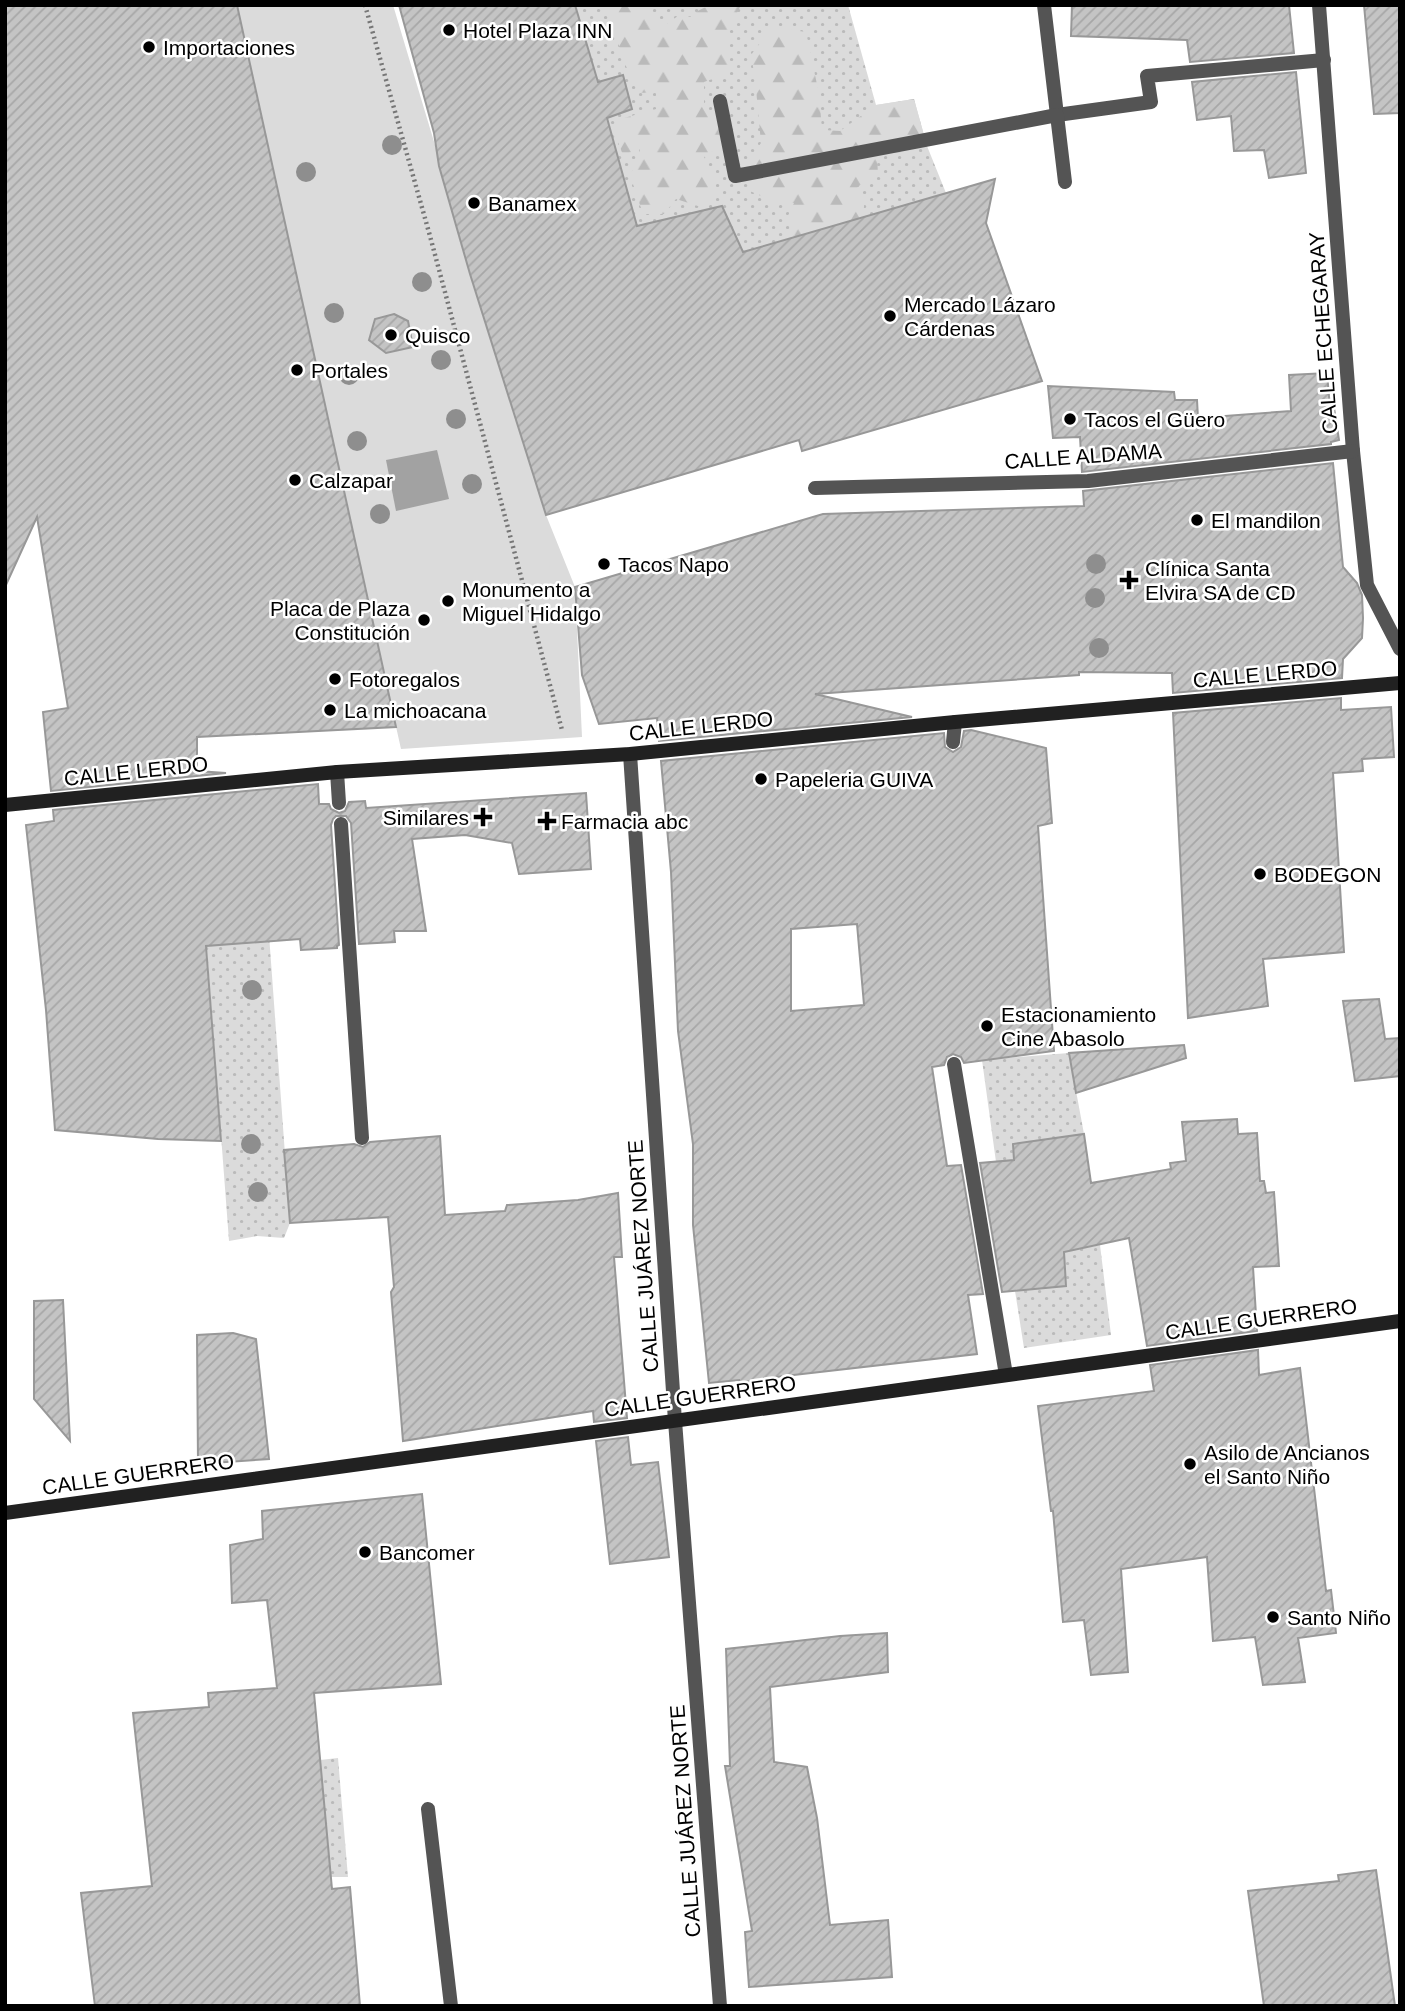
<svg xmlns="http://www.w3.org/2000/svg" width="1405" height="2011" font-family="Arial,sans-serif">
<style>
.grass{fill:url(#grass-dots)}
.forest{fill:url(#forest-firs)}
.park{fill:#dbdbdb}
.water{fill:#a2a2a2}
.building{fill:url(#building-hatch);stroke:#989898;stroke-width:2;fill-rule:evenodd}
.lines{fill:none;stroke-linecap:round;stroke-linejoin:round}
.path{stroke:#767676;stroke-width:4.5;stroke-dasharray:2 3.5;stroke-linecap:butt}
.lane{stroke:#545454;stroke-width:14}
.street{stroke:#545454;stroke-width:14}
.secondary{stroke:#212121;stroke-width:14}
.tree{fill:#8e8e8e}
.poi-dot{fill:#000;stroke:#fff;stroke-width:2.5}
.labels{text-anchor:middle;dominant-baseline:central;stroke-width:5;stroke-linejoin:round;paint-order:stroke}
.poi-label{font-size:21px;fill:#000;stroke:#fff;text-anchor:start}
.street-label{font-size:21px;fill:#000;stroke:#fff}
</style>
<defs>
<pattern id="grass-dots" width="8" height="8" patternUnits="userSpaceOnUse" patternTransform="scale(1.75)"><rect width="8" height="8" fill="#dbdbdb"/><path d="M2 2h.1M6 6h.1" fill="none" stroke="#bababa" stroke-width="1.8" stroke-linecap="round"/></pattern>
<pattern id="forest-firs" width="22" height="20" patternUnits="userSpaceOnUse" patternTransform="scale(1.75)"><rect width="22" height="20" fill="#dbdbdb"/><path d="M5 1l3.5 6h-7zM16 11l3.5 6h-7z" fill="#bababa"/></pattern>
<pattern id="building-hatch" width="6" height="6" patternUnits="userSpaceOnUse" patternTransform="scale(1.75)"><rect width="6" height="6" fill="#c4c4c4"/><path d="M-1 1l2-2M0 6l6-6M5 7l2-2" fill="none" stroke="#a7a7a7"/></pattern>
</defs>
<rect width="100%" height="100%" fill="#fff"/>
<g class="grass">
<polygon points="575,5 848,5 876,105 914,99 927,146 946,193 743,252 722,206 637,226 607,118 632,109 623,76 598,82"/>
<polygon points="267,907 290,1223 284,1238 257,1236 229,1241 205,923"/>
<polygon points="1069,1053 1084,1134 1013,1144 1014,1160 996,1162 982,1060"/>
<polygon points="1100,1245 1111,1335 1024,1348 1015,1291 1066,1286 1064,1252"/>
<polygon points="338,1758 348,1877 331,1877 320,1760"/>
</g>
<g class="forest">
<path d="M607,5h42l13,22 16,-11 14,1c11,-15 32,-12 49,-12l-13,26 1,42 -25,9v24l21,19 -1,19 -20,13 10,19 1,22 -17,8 -22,-7 -12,15h-21l-13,-39 8,-16 2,-10 -17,6 -7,-18 1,-17 39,-11v-17l-16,1c-18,-27 -23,-57 -33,-88z"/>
<polygon points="772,27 806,32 819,94 822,130 840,131 876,105 914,99 927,146 908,153 877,157 878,174 857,187 865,196 863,217 794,237 786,220 794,203 776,203 750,191 745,166 761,143 755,78 751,55"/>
</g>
<polygon class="park" points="236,5 393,5 546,515 575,587 582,737 401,749"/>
<polygon class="water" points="437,450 449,499 396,511 386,460"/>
<g class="building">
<polygon points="5,5 237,5 396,727 197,737 197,771 226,773 51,791 43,712 68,708 37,517 5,587"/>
<polygon points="399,5 575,5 598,82 623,75 632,109 607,118 637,226 722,206 743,252 995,179 986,223 1042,381 802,451 799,440 546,515 470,274 439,166 434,133"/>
<polygon points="1072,5 1289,5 1294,53 1190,62 1187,40 1071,36"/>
<polygon points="1364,5 1400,5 1400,113 1374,114"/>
<polygon points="1296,72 1306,173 1269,178 1264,150 1234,151 1231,116 1197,120 1192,82"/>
<polygon points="394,314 408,321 413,347 386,353 369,340 375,319"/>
<polygon points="1327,373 1330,408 1334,408 1339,440 1331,442 1331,444 1082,472 1080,437 1053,438 1048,386 1174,392 1175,400 1197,400 1198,418 1291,411 1289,375"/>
<polygon points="1333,463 1343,567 1357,583 1362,595 1363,618 1362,638 1343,659 1342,678 1173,693 1172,673 1079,672 1079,675 815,694 912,717 659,741 657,718 599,724 582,675 575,587 823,514 1084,506 1083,491"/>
<polygon points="1341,698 1341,710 1391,707 1394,757 1362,759 1363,771 1333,773 1344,952 1263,959 1268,1006 1188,1018 1173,713"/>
<path d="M971,730l75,18 6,75 -14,3 16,225 -90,12 -3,-6 -8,-3 -6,3 -3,8 -12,2 15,99 14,-1 22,129 -15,1 9,59 -201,23 -37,6v-3l-30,3 -16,-158v-81l-15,-113 -7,-159 -10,-111 283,-28 1,14 8,5 8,-5 3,-16zM857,924l7,81 -73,6v-82z"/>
<polygon points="318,784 319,804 329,804 331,809 339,813 345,811 349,802 365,801 366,808 586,793 591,869 519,874 512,843 465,835 412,839 426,931 394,931 395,942 359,944 351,823 346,816 336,816 333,819 331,825 339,945 337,946 337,948 301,950 300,939 206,946 221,1141 158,1139 55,1130 46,1010 26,825 54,821 53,810"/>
<polygon points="1379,999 1385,1039 1400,1038 1400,1076 1355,1081 1343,1001"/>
<polygon points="1184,1045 1186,1058 1076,1093 1069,1053"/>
<polygon points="1237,1119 1238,1134 1257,1133 1260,1181 1264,1181 1266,1193 1274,1192 1279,1266 1253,1267 1257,1331 1147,1346 1129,1238 1064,1252 1066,1286 1002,1292 980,1163 1014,1160 1013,1144 1084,1134 1091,1183 1171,1169 1170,1163 1186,1161 1182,1122"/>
<polygon points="440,1136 445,1215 505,1211 507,1205 578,1200 618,1193 622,1257 614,1257 627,1418 594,1422 593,1411 403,1441 391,1292 394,1287 388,1217 290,1223 284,1150 354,1144 363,1147 370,1142"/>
<polygon points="63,1300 70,1441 34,1399 34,1301"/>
<polygon points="233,1333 256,1339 269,1459 198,1464 197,1335"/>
<polygon points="1258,1350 1259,1375 1300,1368 1326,1591 1331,1590 1336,1633 1298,1638 1305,1682 1263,1685 1255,1637 1213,1641 1207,1557 1121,1569 1128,1672 1091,1675 1084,1620 1063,1622 1053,1511 1051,1511 1038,1406 1154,1391 1150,1365"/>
<polygon points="628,1437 631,1465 658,1462 669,1557 610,1564 596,1441"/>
<polygon points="422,1494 441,1684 314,1693 332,1889 350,1887 360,2006 95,2006 81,1893 152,1886 133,1713 209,1707 208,1693 277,1688 267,1600 232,1603 230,1545 263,1539 262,1511"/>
<polygon points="887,1633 888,1672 770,1687 774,1762 807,1767 817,1818 830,1925 888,1920 892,1977 749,1987 745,1932 752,1931 725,1766 730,1766 726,1649 840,1636"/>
<polygon points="1376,1870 1395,2006 1264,2006 1248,1891 1339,1881 1338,1875"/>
</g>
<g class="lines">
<polyline class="path" points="365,5 430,236 562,730"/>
<g class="lane">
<polyline points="1044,5 1057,115 1151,102 1147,76 1324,60"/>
<polyline points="720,101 735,176 1057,115 1065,182"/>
<polyline points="953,742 955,722"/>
<polyline points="337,772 339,803"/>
<polyline points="341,824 362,1138"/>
<polyline points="954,1064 1006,1375"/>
<polyline points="428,1809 451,2006"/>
</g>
<g class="street">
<polyline points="1319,5 1353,451 1367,585 1400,649"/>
<polyline points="815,488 1088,481 1353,451"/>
<polyline points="630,754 675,1421 720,2006"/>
</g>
<g class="secondary">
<polyline points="5,805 337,772 630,754 955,722 1400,683"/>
<polyline points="5,1513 1400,1321"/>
</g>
</g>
<g class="tree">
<circle cx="392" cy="145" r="10"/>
<circle cx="306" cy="172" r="10"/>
<circle cx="422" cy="282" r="10"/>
<circle cx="334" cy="313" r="10"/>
<circle cx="441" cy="360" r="10"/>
<circle cx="349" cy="375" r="10"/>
<circle cx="456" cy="419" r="10"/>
<circle cx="357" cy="441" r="10"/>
<circle cx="472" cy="484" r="10"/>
<circle cx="380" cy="514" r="10"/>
<circle cx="1096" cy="564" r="10"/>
<circle cx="1095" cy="598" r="10"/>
<circle cx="1099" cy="648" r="10"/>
<circle cx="252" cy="990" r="10"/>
<circle cx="251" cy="1144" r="10"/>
<circle cx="258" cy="1192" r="10"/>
</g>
<g class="poi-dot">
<circle cx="449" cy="30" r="7"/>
<circle cx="149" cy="47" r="7"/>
<circle cx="474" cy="203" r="7"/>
<circle cx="890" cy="316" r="7"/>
<circle cx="391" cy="335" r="7"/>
<circle cx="297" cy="370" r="7"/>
<circle cx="1070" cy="419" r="7"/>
<circle cx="295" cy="480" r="7"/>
<circle cx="1197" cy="520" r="7"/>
<circle cx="604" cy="564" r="7"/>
<path d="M1125.5 569.5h7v7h7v7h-7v7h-7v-7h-7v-7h7z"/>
<circle cx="448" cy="601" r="7"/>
<circle cx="424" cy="620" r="7"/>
<circle cx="335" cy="679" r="7"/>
<circle cx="330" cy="710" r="7"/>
<circle cx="761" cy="779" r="7"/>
<path d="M479.5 806.5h7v7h7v7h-7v7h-7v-7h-7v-7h7z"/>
<path d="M543.5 810.5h7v7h7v7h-7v7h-7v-7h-7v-7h7z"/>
<circle cx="1260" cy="874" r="7"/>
<circle cx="987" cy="1026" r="7"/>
<circle cx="1190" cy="1464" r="7"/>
<circle cx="365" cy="1552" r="7"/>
<circle cx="1273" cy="1617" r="7"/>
</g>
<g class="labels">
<g class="poi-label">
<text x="463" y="30">Hotel Plaza INN</text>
<text x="163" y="47">Importaciones</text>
<text x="488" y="203">Banamex</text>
<text x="904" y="304">Mercado Lázaro<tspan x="904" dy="24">Cárdenas</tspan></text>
<text x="405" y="335">Quisco</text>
<text x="311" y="370">Portales</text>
<text x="1084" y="419">Tacos el Güero</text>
<text x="309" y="480">Calzapar</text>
<text x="1211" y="520">El mandilon</text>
<text x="618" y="564">Tacos Napo</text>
<text x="1145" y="568">Clínica Santa<tspan x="1145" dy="24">Elvira SA de CD</tspan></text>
<text x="462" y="589">Monumento a<tspan x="462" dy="24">Miguel Hidalgo</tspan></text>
<text x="410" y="608" text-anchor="end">Placa de Plaza<tspan x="410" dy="24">Constitución</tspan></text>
<text x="349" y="679">Fotoregalos</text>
<text x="344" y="710">La michoacana</text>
<text x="775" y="779">Papeleria GUIVA</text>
<text x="469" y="817" text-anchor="end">Similares</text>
<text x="561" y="821">Farmacia abc</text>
<text x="1274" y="874">BODEGON</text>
<text x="1001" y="1014">Estacionamiento<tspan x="1001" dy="24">Cine Abasolo</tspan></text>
<text x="1204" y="1452">Asilo de Ancianos<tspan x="1204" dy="24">el Santo Niño</tspan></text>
<text x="379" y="1552">Bancomer</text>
<text x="1287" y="1617">Santo Niño</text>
</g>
<g class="street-label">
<text transform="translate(1323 333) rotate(-94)">CALLE ECHEGARAY</text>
<text transform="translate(1083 456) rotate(-4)">CALLE ALDAMA</text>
<text transform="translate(1265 674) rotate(-5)">CALLE LERDO</text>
<text transform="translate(701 726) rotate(-6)">CALLE LERDO</text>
<text transform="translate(136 771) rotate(-6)">CALLE LERDO</text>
<text transform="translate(643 1256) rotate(-94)">CALLE JUÁREZ NORTE</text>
<text transform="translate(1261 1319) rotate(-8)">CALLE GUERRERO</text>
<text transform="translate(700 1396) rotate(-8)">CALLE GUERRERO</text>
<text transform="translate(138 1474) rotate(-8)">CALLE GUERRERO</text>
<text transform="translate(685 1821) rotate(-94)">CALLE JUÁREZ NORTE</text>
</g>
</g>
<rect width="1405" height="2011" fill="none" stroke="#000000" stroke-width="14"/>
</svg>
